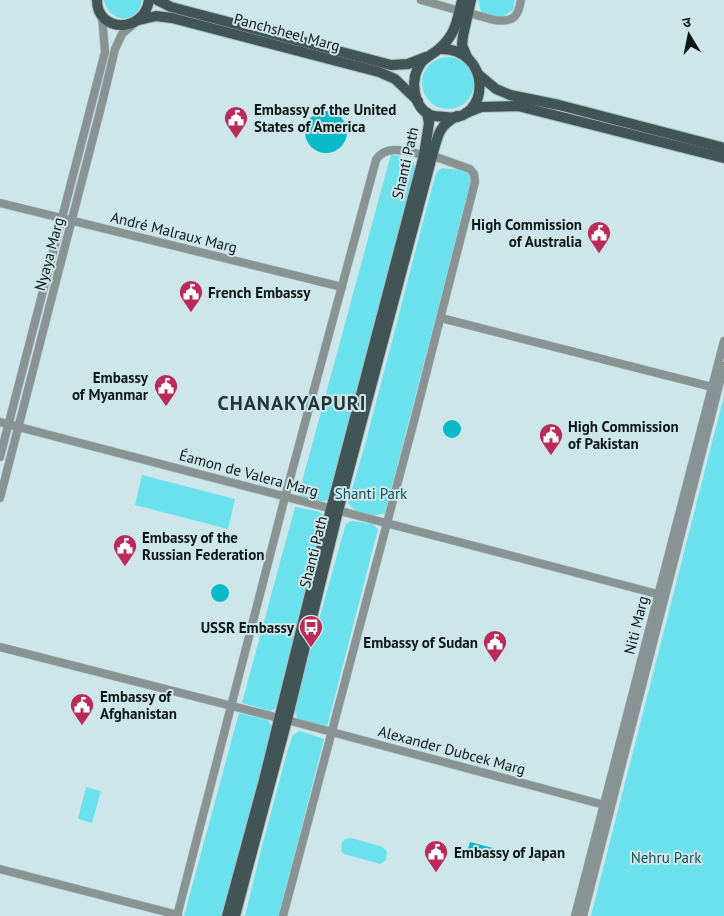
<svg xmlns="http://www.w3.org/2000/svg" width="724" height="916" font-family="'PT Sans','Noto Sans Devanagari',sans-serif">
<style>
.green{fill:#6ce1ee}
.water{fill:#0bbac9}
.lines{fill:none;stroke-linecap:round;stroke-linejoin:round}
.minor-casing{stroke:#abc1c3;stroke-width:9}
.major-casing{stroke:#abc1c3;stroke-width:12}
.minor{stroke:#899394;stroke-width:8}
.major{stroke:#415456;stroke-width:10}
.labels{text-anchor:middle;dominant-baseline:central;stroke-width:4;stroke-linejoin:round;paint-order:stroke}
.street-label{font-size:15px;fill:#0e1718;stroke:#cde6e9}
.poi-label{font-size:15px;font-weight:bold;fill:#0e1718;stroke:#cde6e9;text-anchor:start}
.park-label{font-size:15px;fill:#135157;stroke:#cde6e9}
.district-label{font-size:20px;font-weight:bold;letter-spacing:1px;fill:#213639;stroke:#cde6e9}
</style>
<rect width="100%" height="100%" fill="#cde6e9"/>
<g class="green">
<path d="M104,0h38c-4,25 -33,24 -38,0z"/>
<polygon points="478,0 515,0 513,10 500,18 489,16 481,12"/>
<circle cx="448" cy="83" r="26"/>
<path d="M391,154l21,6 3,6 -1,7 -58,220 -25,106c-10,5 -19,1 -29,-1l-3,-5z"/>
<path d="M442,168l20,2 10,7 -87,336c-14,4 -28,2 -37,-10l18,-62 69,-265 2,-4z"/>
<polygon points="724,396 724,916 591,916"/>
<polygon points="142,475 235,499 228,529 135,505"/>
<polygon points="295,507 317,511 326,516 278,706 271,711 242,703"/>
<polygon points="352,521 372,524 378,529 327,727 298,720 294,709 341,541 346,524"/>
<polygon points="239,713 268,720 273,729 224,916 184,916"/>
<polygon points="300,731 324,739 279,916 245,916 260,854 288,749 293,735"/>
<polygon points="86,787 101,791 92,823 78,819"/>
<polygon points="351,838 383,847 387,852 386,860 380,864 344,854 341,851 342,842 345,839"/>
</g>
<g class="water">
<circle cx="326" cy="132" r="21"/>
<circle cx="452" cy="429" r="9"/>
<circle cx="220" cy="593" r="9"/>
<polygon points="470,842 493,848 490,858 467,852"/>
</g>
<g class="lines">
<g class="minor-casing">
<g id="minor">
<polyline points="421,0 460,11"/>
<path d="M468,13c12,2 37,14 47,3 4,-4 5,-11 6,-16"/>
<polyline points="0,203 342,287"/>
<polyline points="441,318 712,387"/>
<polyline points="0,422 665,596"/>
<polyline points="0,457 105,52 102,16"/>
<polyline points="0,498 102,103 115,49 122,34 135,23"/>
<polyline points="0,647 279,718"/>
<polyline points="287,720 608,806"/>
<polyline points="0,869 178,915"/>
<path d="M177,916l108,-419 91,-337c10,-17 32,-8 48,-5"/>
<polyline points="283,916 414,421 475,182 474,174 470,169 433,156"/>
<polyline points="575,916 724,341"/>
<polyline points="583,916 724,366"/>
</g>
</g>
<g class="major-casing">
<g id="major">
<path d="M97,0c0,33 47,34 52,0"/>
<polyline points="157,0 171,7 391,65 408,64 426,57"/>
<polyline points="139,20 156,16 172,18 379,72 395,79 418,101"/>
<path d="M439,49c54,-2 52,75 6,68 -6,-1 -10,0 -15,-2 -18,-9 -20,-37 -9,-52 5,-6 12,-9 18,-14z"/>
<path d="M439,49c17,-15 18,-28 23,-49"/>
<polyline points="467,57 462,45 463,36 471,0"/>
<polyline points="478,74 496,89 510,95 559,105 724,148"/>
<polyline points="466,113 481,107 518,106 724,158"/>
<polyline points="227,916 264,780 331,509 424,155 429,123 427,113"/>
<path d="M235,916l52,-196 51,-209 96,-362c5,-18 7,-24 23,-33"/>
</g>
</g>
<use href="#minor" class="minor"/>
<use href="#major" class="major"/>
</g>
<defs>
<g id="civic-pin" transform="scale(1.25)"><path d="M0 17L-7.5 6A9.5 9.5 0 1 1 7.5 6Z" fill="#ba2b59" stroke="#cde6e9"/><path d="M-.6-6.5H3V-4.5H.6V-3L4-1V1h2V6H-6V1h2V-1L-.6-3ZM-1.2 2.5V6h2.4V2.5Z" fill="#fff"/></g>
<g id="bus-pin" transform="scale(1.25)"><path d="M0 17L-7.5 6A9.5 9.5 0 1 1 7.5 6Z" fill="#ba2b59" stroke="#cde6e9"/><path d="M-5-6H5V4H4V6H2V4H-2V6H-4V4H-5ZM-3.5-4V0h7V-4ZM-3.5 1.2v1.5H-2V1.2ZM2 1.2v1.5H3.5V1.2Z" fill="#fff"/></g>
</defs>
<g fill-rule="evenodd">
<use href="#civic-pin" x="236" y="118"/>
<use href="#civic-pin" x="599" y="233"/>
<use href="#civic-pin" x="191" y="292"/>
<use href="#civic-pin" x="166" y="386"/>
<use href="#civic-pin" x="551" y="435"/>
<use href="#civic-pin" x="125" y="546"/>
<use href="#bus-pin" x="311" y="627"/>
<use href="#civic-pin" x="495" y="642"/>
<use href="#civic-pin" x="82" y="705"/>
<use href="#civic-pin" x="436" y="852"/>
</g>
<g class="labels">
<g class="street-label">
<text transform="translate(287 32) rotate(15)">Panchsheel Marg</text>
<text transform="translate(405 163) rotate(-77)">Shanti Path</text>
<text transform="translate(174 232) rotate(14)">André Malraux Marg</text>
<text transform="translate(49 254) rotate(-75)">Nyaya Marg</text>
<text transform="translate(249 473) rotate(15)">Éamon de Valera Marg</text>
<text transform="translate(313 552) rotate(-76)">Shanti Path</text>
<text transform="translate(636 625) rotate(-76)">Niti Marg</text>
<text transform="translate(452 750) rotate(15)">Alexander Dubcek Marg</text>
</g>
<g class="poi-label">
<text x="254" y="109">Embassy of the United<tspan x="254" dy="17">States of America</tspan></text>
<text x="582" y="224" text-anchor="end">High Commission<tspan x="582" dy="17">of Australia</tspan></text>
<text x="208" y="292">French Embassy</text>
<text x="148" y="377" text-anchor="end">Embassy<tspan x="148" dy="17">of Myanmar</tspan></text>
<text x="568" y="426">High Commission<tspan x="568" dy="17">of Pakistan</tspan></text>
<text x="142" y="537">Embassy of the<tspan x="142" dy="17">Russian Federation</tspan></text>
<text x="294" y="627" text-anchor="end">USSR Embassy</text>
<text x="478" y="642" text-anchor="end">Embassy of Sudan</text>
<text x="100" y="696">Embassy of<tspan x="100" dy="17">Afghanistan</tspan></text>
<text x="454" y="852">Embassy of Japan</text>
</g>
<g class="park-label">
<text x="371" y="493">Shanti Park</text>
<text x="666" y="857">Nehru Park</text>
</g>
<g class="district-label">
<text x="292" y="403">CHANAKYAPURI</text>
</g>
</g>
<g transform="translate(689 35) rotate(350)" stroke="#cde6e9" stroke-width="4" paint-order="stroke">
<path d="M0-4L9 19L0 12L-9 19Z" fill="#0e1718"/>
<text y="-8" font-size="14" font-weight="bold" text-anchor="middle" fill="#0e1718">उ</text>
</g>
</svg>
